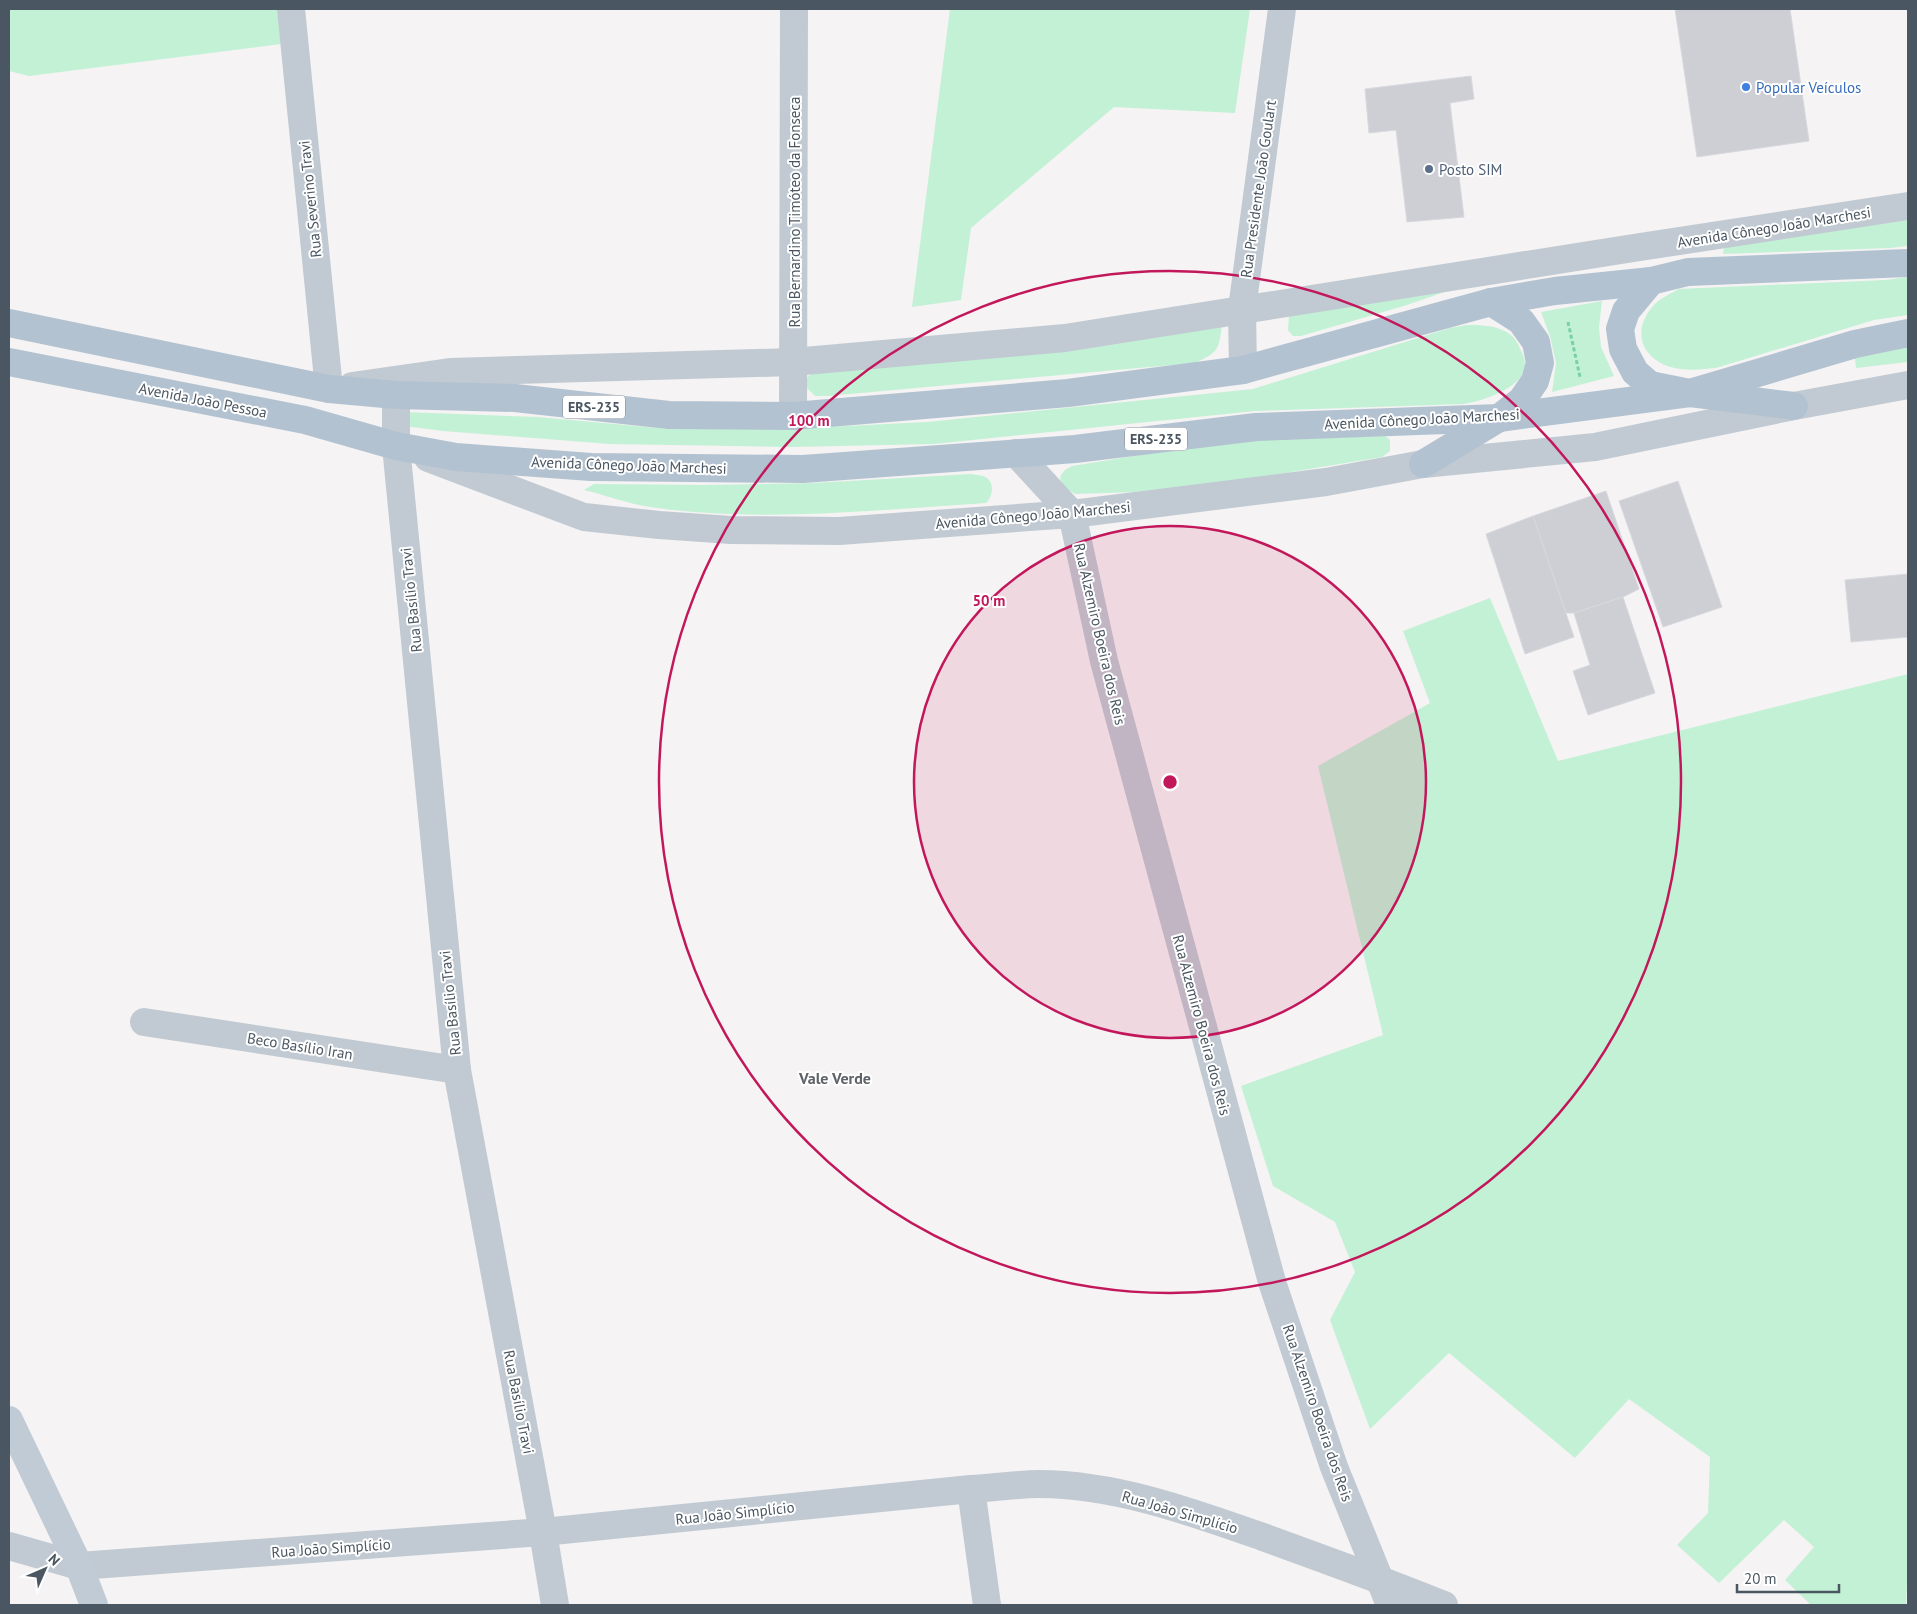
<svg xmlns="http://www.w3.org/2000/svg" width="1917" height="1614" font-family="'PT Sans',sans-serif">
<style>
.green{fill:#c3f1d5}
.building{fill:#cdcfd5;stroke:#d7d9de}
.lines{fill:none;stroke-linecap:round;stroke-linejoin:round}
.path{stroke:#7ad0a6;stroke-width:3;stroke-dasharray:4 2.5;stroke-linecap:butt}
.minor{stroke:#c1cad2;stroke-width:28}
.tertiary{stroke:#c1cad2;stroke-width:28}
.secondary{stroke:#c1cbd6;stroke-width:28}
.primary{stroke:#b3c2d1;stroke-width:28}
.ring{fill:none;stroke:#c2185b;stroke-width:2.5}
.shop-dot{fill:#3f7fe0;stroke:#fff;stroke-width:2}
.service-dot{fill:#5c6f8a;stroke:#fff;stroke-width:2}
.labels{text-anchor:middle;dominant-baseline:central;stroke-width:4;stroke-linejoin:round;paint-order:stroke}
.shield{fill:#fff;stroke:#808990;stroke-width:1}
.shield-label{font-size:14px;font-weight:bold;fill:#4a5661}
.shop-label{font-size:15px;fill:#366cbe;stroke:#fff;text-anchor:start}
.service-label{font-size:15px;fill:#4e5e75;stroke:#fff;text-anchor:start}
.street-label{font-size:15px;fill:#4a5661;stroke:#fff}
.neighbourhood-label{font-size:16px;font-weight:bold;fill:#5f6368;stroke:#fff}
.centre{fill:#c2185b;stroke:#fff;stroke-width:2.5}
.ring-label{font-size:15px;text-anchor:middle;font-weight:bold;fill:#c2185b;stroke:#fff;stroke-width:4;stroke-linejoin:round;paint-order:stroke}
</style>
<rect width="100%" height="100%" fill="#f5f3f3"/>
<g class="green">
<polygon points="9,9 277,9 281,44 29,76 9,71"/>
<polygon points="950,9 1250,9 1235,113 1114,107 971,228 961,300 912,307"/>
<polygon points="1908,220 1908,246 1890,248 1723,254 1724,246"/>
<path d="M1908,277v38l-34,5 -158,48c-19,2 -41,4 -57,-6 -23,-14 -22,-38 -6,-56 7,-8 17,-12 26,-17l206,-9z"/>
<polygon points="1450,290 1407,305 1301,336 1293,336 1288,330 1289,315"/>
<polygon points="1602,301 1599,328 1601,347 1614,376 1552,392 1556,363 1550,336 1541,312"/>
<path d="M1222,324c-3,25 -3,29 -28,39l-366,33h-13l-8,-8 -2,-6 3,-6 7,-3z"/>
<path d="M1467,325c12,0 24,0 35,5 9,3 15,10 18,19 3,5 6,13 5,18 -4,22 -43,34 -61,37l-209,7 -321,33 -142,3 -182,-3 -167,-13 -39,-5 -1,-14 135,5 131,12h118l140,-7 326,-33 197,-61z"/>
<polygon points="1908,342 1908,362 1856,368 1855,358 1899,343"/>
<polygon points="1385,436 1390,440 1390,451 1382,457 1254,478 1134,492 1075,494 1064,487 1060,479 1061,475 1065,470 1072,466 1140,455 1254,440"/>
<path d="M971,474c4,1 9,1 12,2 13,5 10,20 3,27 -111,7 -225,20 -336,4 -22,-3 -45,-12 -66,-17l10,-6 112,1 108,-2z"/>
<polygon points="1490,598 1558,761 1908,674 1908,1562 1906,1605 1811,1605 1785,1580 1814,1547 1784,1520 1719,1583 1677,1545 1708,1513 1710,1457 1629,1399 1575,1458 1449,1353 1370,1429 1330,1320 1355,1272 1335,1222 1273,1186 1241,1086 1383,1035 1318,766 1430,703 1403,631"/>
</g>
<g class="building">
<polygon points="1675,9 1790,9 1809,141 1697,157"/>
<polygon points="1471,76 1474,99 1450,103 1464,217 1407,222 1396,130 1369,133 1365,89"/>
<polygon points="1678,481 1722,607 1663,627 1619,501"/>
<polygon points="1606,491 1639,589 1623,597 1574,613 1566,613 1533,516"/>
<polygon points="1533,516 1574,637 1525,654 1486,534"/>
<polygon points="1908,574 1908,637 1851,642 1845,580"/>
<polygon points="1623,597 1655,693 1588,715 1573,671 1590,665 1574,613"/>
</g>
<g class="lines">
<polyline class="path" points="1568,322 1580,377"/>
<g class="minor">
<polyline points="291,9 329,389"/>
<polyline points="396,395 396,446 457,1070 543,1532 555,1605"/>
<polyline points="1016,453 1072,514 1104,661 1272,1282 1334,1467 1390,1605"/>
<polyline points="144,1022 457,1070"/>
<polyline points="971,1489 987,1605"/>
<path d="M9,1546l70,20 464,-34 428,-43c22,-1 46,-5 68,-5 76,0 153,28 224,53 61,22 122,44 181,68"/>
</g>
<g class="tertiary">
<polyline points="1243,370 1242,309 1282,9"/>
<polyline points="352,386 450,372 793,362 1065,338 1640,247 1908,206"/>
<polyline points="793,416 794,9"/>
<polyline points="428,458 584,517 659,525 731,530 839,531 1072,514 1326,482 1423,464 1595,447 1794,406 1908,385"/>
</g>
<polyline class="secondary" points="9,1420 79,1566 94,1605"/>
<g class="primary">
<polyline points="1651,281 1626,311 1620,329 1623,349 1635,372 1650,385 1690,393 1794,406"/>
<polyline points="9,323 329,389 396,395 515,398 669,415 793,416 1068,393 1243,370 1491,302 1555,291 1651,281 1688,272 1908,263"/>
<polyline points="9,362 305,420 396,446 456,457 591,467 803,469 1075,449 1256,427 1499,418 1690,393 1855,344 1908,333"/>
<polyline points="1423,464 1499,418 1522,400 1535,381 1540,363 1536,342 1521,321 1491,302"/>
</g>
</g>
<circle cx="1170" cy="782" r="256" fill="#c2185b" fill-opacity=".12"/>
<g class="ring">
<circle cx="1170" cy="782" r="256"/>
<circle cx="1170" cy="782" r="511"/>
</g>
<circle class="shop-dot" cx="1746" cy="87" r="5"/>
<circle class="service-dot" cx="1429" cy="169" r="5"/>
<g class="labels">
<g class="shield">
<rect x="563" y="395.5" width="62" height="23" rx="4"/>
<rect x="1125" y="427.5" width="62" height="23" rx="4"/>
</g>
<g class="shield-label">
<text x="594" y="407">ERS-235</text>
<text x="1156" y="439">ERS-235</text>
</g>
<g class="shop-label">
<text x="1756" y="87">Popular Veículos</text>
</g>
<g class="service-label">
<text x="1439" y="169">Posto SIM</text>
</g>
<g class="street-label">
<text transform="translate(1258 189) rotate(-82)">Rua Presidente João Goulart</text>
<text transform="translate(310 199) rotate(-96)">Rua Severino Travi</text>
<text transform="translate(794 212) rotate(-90)">Rua Bernardino Timóteo da Fonseca</text>
<text transform="translate(1774 227) rotate(-9)">Avenida Cônego João Marchesi</text>
<text transform="translate(203 400) rotate(11)">Avenida João Pessoa</text>
<text transform="translate(1422 419) rotate(-3)">Avenida Cônego João Marchesi</text>
<text transform="translate(629 465) rotate(2)">Avenida Cônego João Marchesi</text>
<text transform="translate(1033 515) rotate(-5)">Avenida Cônego João Marchesi</text>
<text transform="translate(411 600) rotate(-96)">Rua Basílio Travi</text>
<text transform="translate(1100 634) rotate(77)">Rua Alzemiro Boeira dos Reis</text>
<text transform="translate(450 1003) rotate(-96)">Rua Basílio Travi</text>
<text transform="translate(1202 1025) rotate(75)">Rua Alzemiro Boeira dos Reis</text>
<text transform="translate(300 1046) rotate(9)">Beco Basílio Iran</text>
<text transform="translate(519 1402) rotate(79)">Rua Basílio Travi</text>
<text transform="translate(1318 1413) rotate(71)">Rua Alzemiro Boeira dos Reis</text>
<text transform="translate(1180 1512) rotate(16)">Rua João Simplício</text>
<text transform="translate(735 1513) rotate(-6)">Rua João Simplício</text>
<text transform="translate(331 1548) rotate(-4)">Rua João Simplício</text>
</g>
<g class="neighbourhood-label">
<text x="835" y="1078">Vale Verde</text>
</g>
</g>
<circle cx="1170" cy="782" r="8" class="centre"/>
<g class="ring-label">
<text x="809" y="426">100 m</text>
<text x="989" y="606">50 m</text>
</g>
<rect width="1917" height="1614" fill="none" stroke="#4a5661" stroke-width="20"/>
<g transform="translate(45 1569) rotate(45)" stroke="#ffffff" stroke-width="4" paint-order="stroke">
<path d="M0-4L9 19L0 12L-9 19Z" fill="#4a5661"/>
<text y="-8" font-size="14" font-weight="bold" text-anchor="middle" fill="#4a5661">N</text>
</g>
<path d="M1737 1584v8h102v-8" fill="none" stroke="#4a5661" stroke-width="2.5"/>
<text x="1744" y="1584" font-size="15" fill="#4a5661" stroke="#ffffff" stroke-width="4" paint-order="stroke">20 m</text>
</svg>
